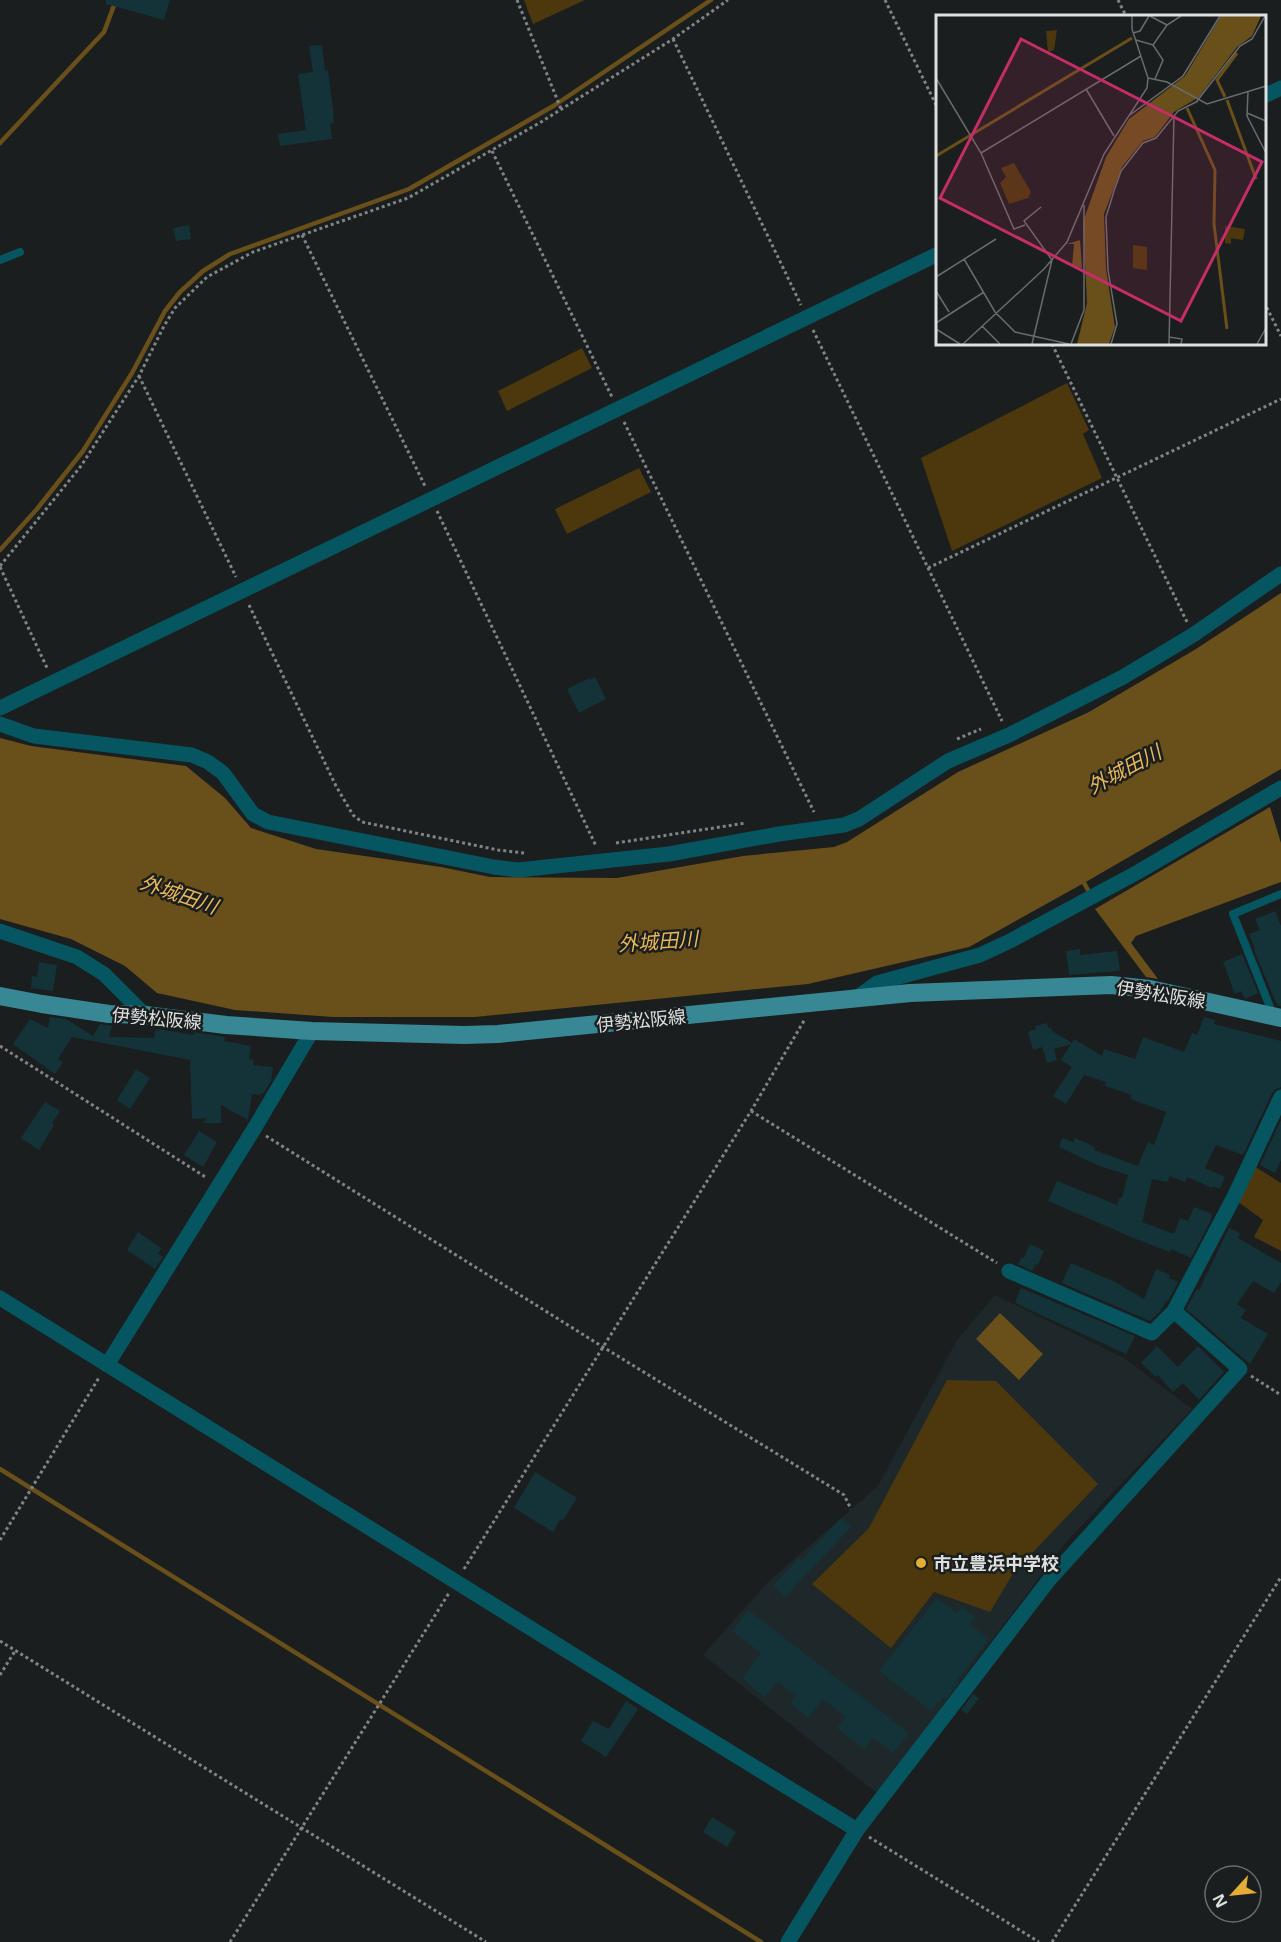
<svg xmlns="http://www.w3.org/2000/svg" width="1281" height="1942" font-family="'Noto Sans','Noto Sans JP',sans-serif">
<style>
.built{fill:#1e282a}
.green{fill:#4c380c}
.water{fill:#694f1a}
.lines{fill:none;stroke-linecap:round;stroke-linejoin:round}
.stream{stroke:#694f1a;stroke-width:4.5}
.building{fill:#133338}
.path{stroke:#818484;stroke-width:3;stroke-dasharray:3 3;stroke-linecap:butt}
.lane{stroke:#055661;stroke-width:8}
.street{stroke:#055661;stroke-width:15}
.primary{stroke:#378894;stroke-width:18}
.poi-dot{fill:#e5ad35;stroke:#1b1e1e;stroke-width:2}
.labels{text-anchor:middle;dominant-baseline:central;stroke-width:5;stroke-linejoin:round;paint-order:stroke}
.street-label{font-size:18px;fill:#dee0e0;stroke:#1b1e1e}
.poi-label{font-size:18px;font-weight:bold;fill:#dee0e0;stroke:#1b1e1e;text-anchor:start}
.water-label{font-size:20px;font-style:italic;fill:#e9b858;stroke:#1b1e1e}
.inset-river{fill:none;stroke:#694f1a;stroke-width:3}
.inset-road{fill:none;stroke:#696c6c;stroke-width:1.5}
.view{fill:#c52c68;fill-opacity:0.15;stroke:#c52c68;stroke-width:3}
.inset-edge{fill:none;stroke:#dee0e0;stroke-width:3}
</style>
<rect width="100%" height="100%" fill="#1b1e1e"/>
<polygon class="built" points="995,1295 1124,1358 1192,1409 1066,1542 877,1793 703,1655 767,1583 878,1486 957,1340"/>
<g class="green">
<polygon points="524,0 585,0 533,24"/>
<polygon points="582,348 592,368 507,411 498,391"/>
<polygon points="1067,383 1089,430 1083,434 1102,478 952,551 921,458"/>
<polygon points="639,468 651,492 567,534 555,509"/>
<polygon points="1254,1166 1281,1183 1281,1251 1254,1237 1263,1220 1237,1201"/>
<polygon points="947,1380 996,1381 1098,1484 1014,1572 990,1612 934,1592 891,1648 812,1584 869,1528"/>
</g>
<g class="water">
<polygon points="1281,593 1281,769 1084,883 969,947 808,984 475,1017 333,1017 235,1010 157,993 125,966 71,939 0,919 0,738 31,746 186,766 225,798 251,828 316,849 441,867 490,877 617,878 743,856 834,847 847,842 958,772 1089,712 1196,649"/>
<polygon points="1270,807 1281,843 1281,882 1136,936 1131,943 1158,979 1146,977 1095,909"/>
<polygon points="1000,1313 1043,1354 1019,1380 976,1339"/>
</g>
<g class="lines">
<g class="stream">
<polyline points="0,143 104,32 116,0"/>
<polyline points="0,550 37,509 83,451 132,373 165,311 180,292 203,271 230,254 409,189 555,105 711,0"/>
<polyline points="1084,883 1088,890"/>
<polyline points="0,1469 761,1942"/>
</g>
</g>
<g class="building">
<polygon points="106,0 170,0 164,20 106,4"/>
<polygon points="322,45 325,71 328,70 333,110 334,123 330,124 332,139 280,146 278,134 306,130 298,74 313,72 309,46"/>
<polygon points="189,225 191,239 176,241 173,228"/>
<polygon points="595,677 606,699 579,713 567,689 590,678 590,680"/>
<polygon points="1275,911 1281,926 1281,1006 1277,1005 1254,950 1255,949 1249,934 1260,930 1255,919"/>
<polygon points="1080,949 1080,955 1117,951 1120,971 1069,975 1066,951"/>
<polygon points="1242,954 1258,993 1245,999 1241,991 1235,994 1223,962"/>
<polygon points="39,962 57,965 53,991 31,988 32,976 37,977"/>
<polygon points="50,1017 66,1019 93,1036 100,1024 112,1026 109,1037 154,1038 155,1030 158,1031 158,1029 194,1035 194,1032 225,1037 224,1041 251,1046 249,1059 254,1060 253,1065 273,1067 271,1081 264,1093 261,1093 261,1095 252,1094 248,1120 221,1105 221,1123 203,1123 207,1118 192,1119 190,1060 108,1044 108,1042 108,1044 72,1037 58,1059 63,1062 55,1074 13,1044 30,1019 48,1028"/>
<polygon points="1204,1017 1215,1020 1214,1024 1281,1041 1281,1087 1276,1089 1272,1093 1243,1155 1216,1145 1205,1168 1225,1177 1220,1189 1213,1186 1212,1188 1187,1177 1185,1182 1170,1176 1167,1182 1152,1179 1142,1222 1174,1234 1180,1218 1188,1221 1194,1207 1212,1214 1211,1220 1191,1258 1171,1249 1170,1252 1136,1239 1048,1201 1057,1181 1117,1205 1119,1198 1122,1198 1128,1175 1099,1166 1059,1147 1062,1138 1073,1142 1075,1138 1095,1147 1094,1150 1138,1166 1148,1142 1154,1145 1166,1112 1130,1099 1132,1095 1105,1086 1106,1082 1084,1075 1066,1104 1053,1096 1072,1067 1061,1060 1071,1044 1054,1049 1057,1060 1047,1063 1042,1047 1033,1050 1028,1032 1036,1029 1035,1026 1047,1023 1048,1028 1051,1027 1052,1031 1072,1043 1074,1039 1102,1056 1104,1049 1135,1059 1143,1037 1184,1052 1192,1033 1197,1035"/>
<polygon points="136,1069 150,1078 130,1109 117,1100"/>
<polygon points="45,1102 60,1111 52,1123 54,1125 39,1150 21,1138"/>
<polygon points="1281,1120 1281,1160 1275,1173 1260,1165"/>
<polygon points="199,1131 217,1142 203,1167 184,1155"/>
<polygon points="1229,1228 1240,1233 1238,1238 1281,1263 1281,1282 1274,1293 1253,1281 1237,1304 1246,1310 1241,1318 1268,1334 1250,1364 1186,1309 1197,1289 1199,1290"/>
<polygon points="138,1232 161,1248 158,1254 163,1257 155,1269 127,1250"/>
<polygon points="1030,1244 1044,1251 1038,1265 1036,1264 1032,1271 1018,1264 1022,1257 1024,1258"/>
<polygon points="1071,1263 1115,1282 1144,1299 1156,1269 1170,1275 1169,1278 1178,1282 1168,1301 1166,1300 1162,1309 1150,1321 1062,1283"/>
<polygon points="1021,1288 1135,1336 1126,1354 1019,1305 1015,1302"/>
<polygon points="1157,1346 1178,1367 1198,1346 1224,1372 1199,1400 1183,1383 1173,1392 1158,1375 1156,1377 1141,1363"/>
<polygon points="535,1472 577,1498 563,1520 560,1519 553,1532 514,1508"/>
<polygon points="841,1518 851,1527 785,1597 773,1586 799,1558 801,1561"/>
<polygon points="937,1598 957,1613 962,1607 975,1617 970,1624 989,1639 956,1682 958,1683 946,1699 944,1697 940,1703 938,1702 931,1711 879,1671"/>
<polygon points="748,1610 909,1733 893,1753 873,1738 864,1749 837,1728 846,1717 823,1699 808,1718 790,1703 796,1696 778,1682 764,1697 742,1678 761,1653 732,1631"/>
<polygon points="973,1694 979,1698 967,1714 961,1710"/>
<polygon points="626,1701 638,1709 606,1757 581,1741 593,1721 609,1729"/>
<polygon points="712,1817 736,1832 727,1847 703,1832"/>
</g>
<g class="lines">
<g class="path">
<polyline points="517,0 561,109"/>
<polyline points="885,0 938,109"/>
<polyline points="1118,0 1126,16"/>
<polyline points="673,39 801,305"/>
<polyline points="492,151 612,397"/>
<polyline points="302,235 425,486"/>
<polyline points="1264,302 1281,336"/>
<polyline points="813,330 1002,721"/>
<polyline points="1052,344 1187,622"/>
<polyline points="139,376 236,577"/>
<polyline points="624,422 814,812"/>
<polyline points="437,511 596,846"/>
<polyline points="0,566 81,466 139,376 164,326 175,308 207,277 253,252 408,198 541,122 673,39 728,0"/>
<polyline points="0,567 48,670"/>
<polyline points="928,568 1281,399"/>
<polyline points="249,605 336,786 353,815 362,822 498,850 524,853"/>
<polyline points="957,739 981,729"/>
<polyline points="616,843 746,823"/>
<polyline points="0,1046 207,1178"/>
<polyline points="751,1111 997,1263"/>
<polyline points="266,1136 603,1347 844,1495 851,1509"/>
<polyline points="1251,1376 1281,1395"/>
<polyline points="0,1540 100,1376"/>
<polyline points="464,1569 751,1111 805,1019"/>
<polyline points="0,1641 486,1942"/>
<polyline points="0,1675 15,1651"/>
<polyline points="869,1837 1039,1942"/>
<polyline points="230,1942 449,1593"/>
<polyline points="1052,1942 1281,1577"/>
</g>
<g class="lane">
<polyline points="0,260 20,252"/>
<polyline points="1270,1016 1270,1007 1233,914 1281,894"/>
</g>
<g class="street">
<polyline points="1264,96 1281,88"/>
<polyline points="0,708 938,254"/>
<polyline points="0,724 34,736 192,755 208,762 223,773 253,814 268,822 494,867 518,870 669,854 779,834 844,825 859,819 948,761 1009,735 1123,677 1193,635 1281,574"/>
<polyline points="0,931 77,957 104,974 145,1015"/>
<polyline points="856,998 877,983 980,955 1010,941 1138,872 1281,788"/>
<polyline points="1009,1271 1152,1333 1174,1311 1235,1195 1281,1097"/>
<polyline points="0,1298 670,1715 857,1830"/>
<polyline points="107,1365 254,1129 312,1031"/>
<polyline points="788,1942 857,1830 1049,1580 1240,1369 1174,1311"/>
</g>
<polyline class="primary" points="0,996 42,1004 109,1014 145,1015 226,1025 312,1031 464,1035 498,1034 910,993 1111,985 1150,989 1281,1018"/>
</g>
<circle class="poi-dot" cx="921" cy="1563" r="6"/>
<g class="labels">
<g class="street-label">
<text transform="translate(1161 994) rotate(9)">伊勢松阪線</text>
<text transform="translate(157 1018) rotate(5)">伊勢松阪線</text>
<text transform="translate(641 1020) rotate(-6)">伊勢松阪線</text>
</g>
<g class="poi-label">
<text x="933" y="1563">市立豊浜中学校</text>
</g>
<g class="water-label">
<text transform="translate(1124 769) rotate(-28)">外城田川</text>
<text transform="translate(179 894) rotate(19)">外城田川</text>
<text transform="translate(658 941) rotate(-4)">外城田川</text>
</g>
</g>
<g transform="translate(936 15)">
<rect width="330" height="330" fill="#1b1e1e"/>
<path d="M121,15l-3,20 -6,2 -2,-21zM78,148l17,29 -3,6 -19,6 -9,-21 6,-6 -5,-9zM289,211l20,3 -2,11 -12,-2v6l-6,-1zM197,230l14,2v23l-14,-2z" fill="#4c380c"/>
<path d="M285,1h40l-9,20 -15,11 -38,50 -25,15 -19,25 -12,4 -21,26 -18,47 2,55 9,58 -6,17h-32l10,-41 -4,-81 23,-65 23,-38 56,-43zM144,225l2,28 -10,-2 2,-22h-7z" fill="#694f1a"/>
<path class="inset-river" d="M289,82l-8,-17 20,-27M291,85l29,79M251,93l28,62 -1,54 13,105M0,141l196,-118"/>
<path class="inset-road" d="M214,1l17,9M197,18l7,-2 9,-15M200,25l17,5 14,-20 14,-9M217,30l10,15 -8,19M0,63l45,75 33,76 11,-4M212,63l19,4 40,22 59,-18M150,74l28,47M312,76l-1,25 19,37M261,86l43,-55 12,-7 13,-23M311,98l19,8M194,100l53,-39 37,-60M45,138l160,-97M28,244l31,53 20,20 54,12M0,262l60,-38M0,276l13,21M0,308l48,-31M46,311l18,18M0,314l24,15M233,322l13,2 -1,5M27,329l81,-75 23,-27 37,-88 43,-66 1,-10 -16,-49v-13M96,329l20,-84 -28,-39 17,-14M135,329l13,-34v-105M175,329l6,-20 -9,-54 -2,-53 8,-26 7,-20 22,-28 13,-5 22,-27 20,-10M233,329l5,-229M321,329l9,-16"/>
<path class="view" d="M85,24l241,123 -81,159 -241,-123z"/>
<rect width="330" height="330" class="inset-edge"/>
</g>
<g transform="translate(1233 1894) rotate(243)"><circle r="28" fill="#1b1e1e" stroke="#696c6c" stroke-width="1.5"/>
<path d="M0-4.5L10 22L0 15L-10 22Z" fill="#e5ad35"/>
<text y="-9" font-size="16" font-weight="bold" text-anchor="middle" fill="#dee0e0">N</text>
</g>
</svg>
